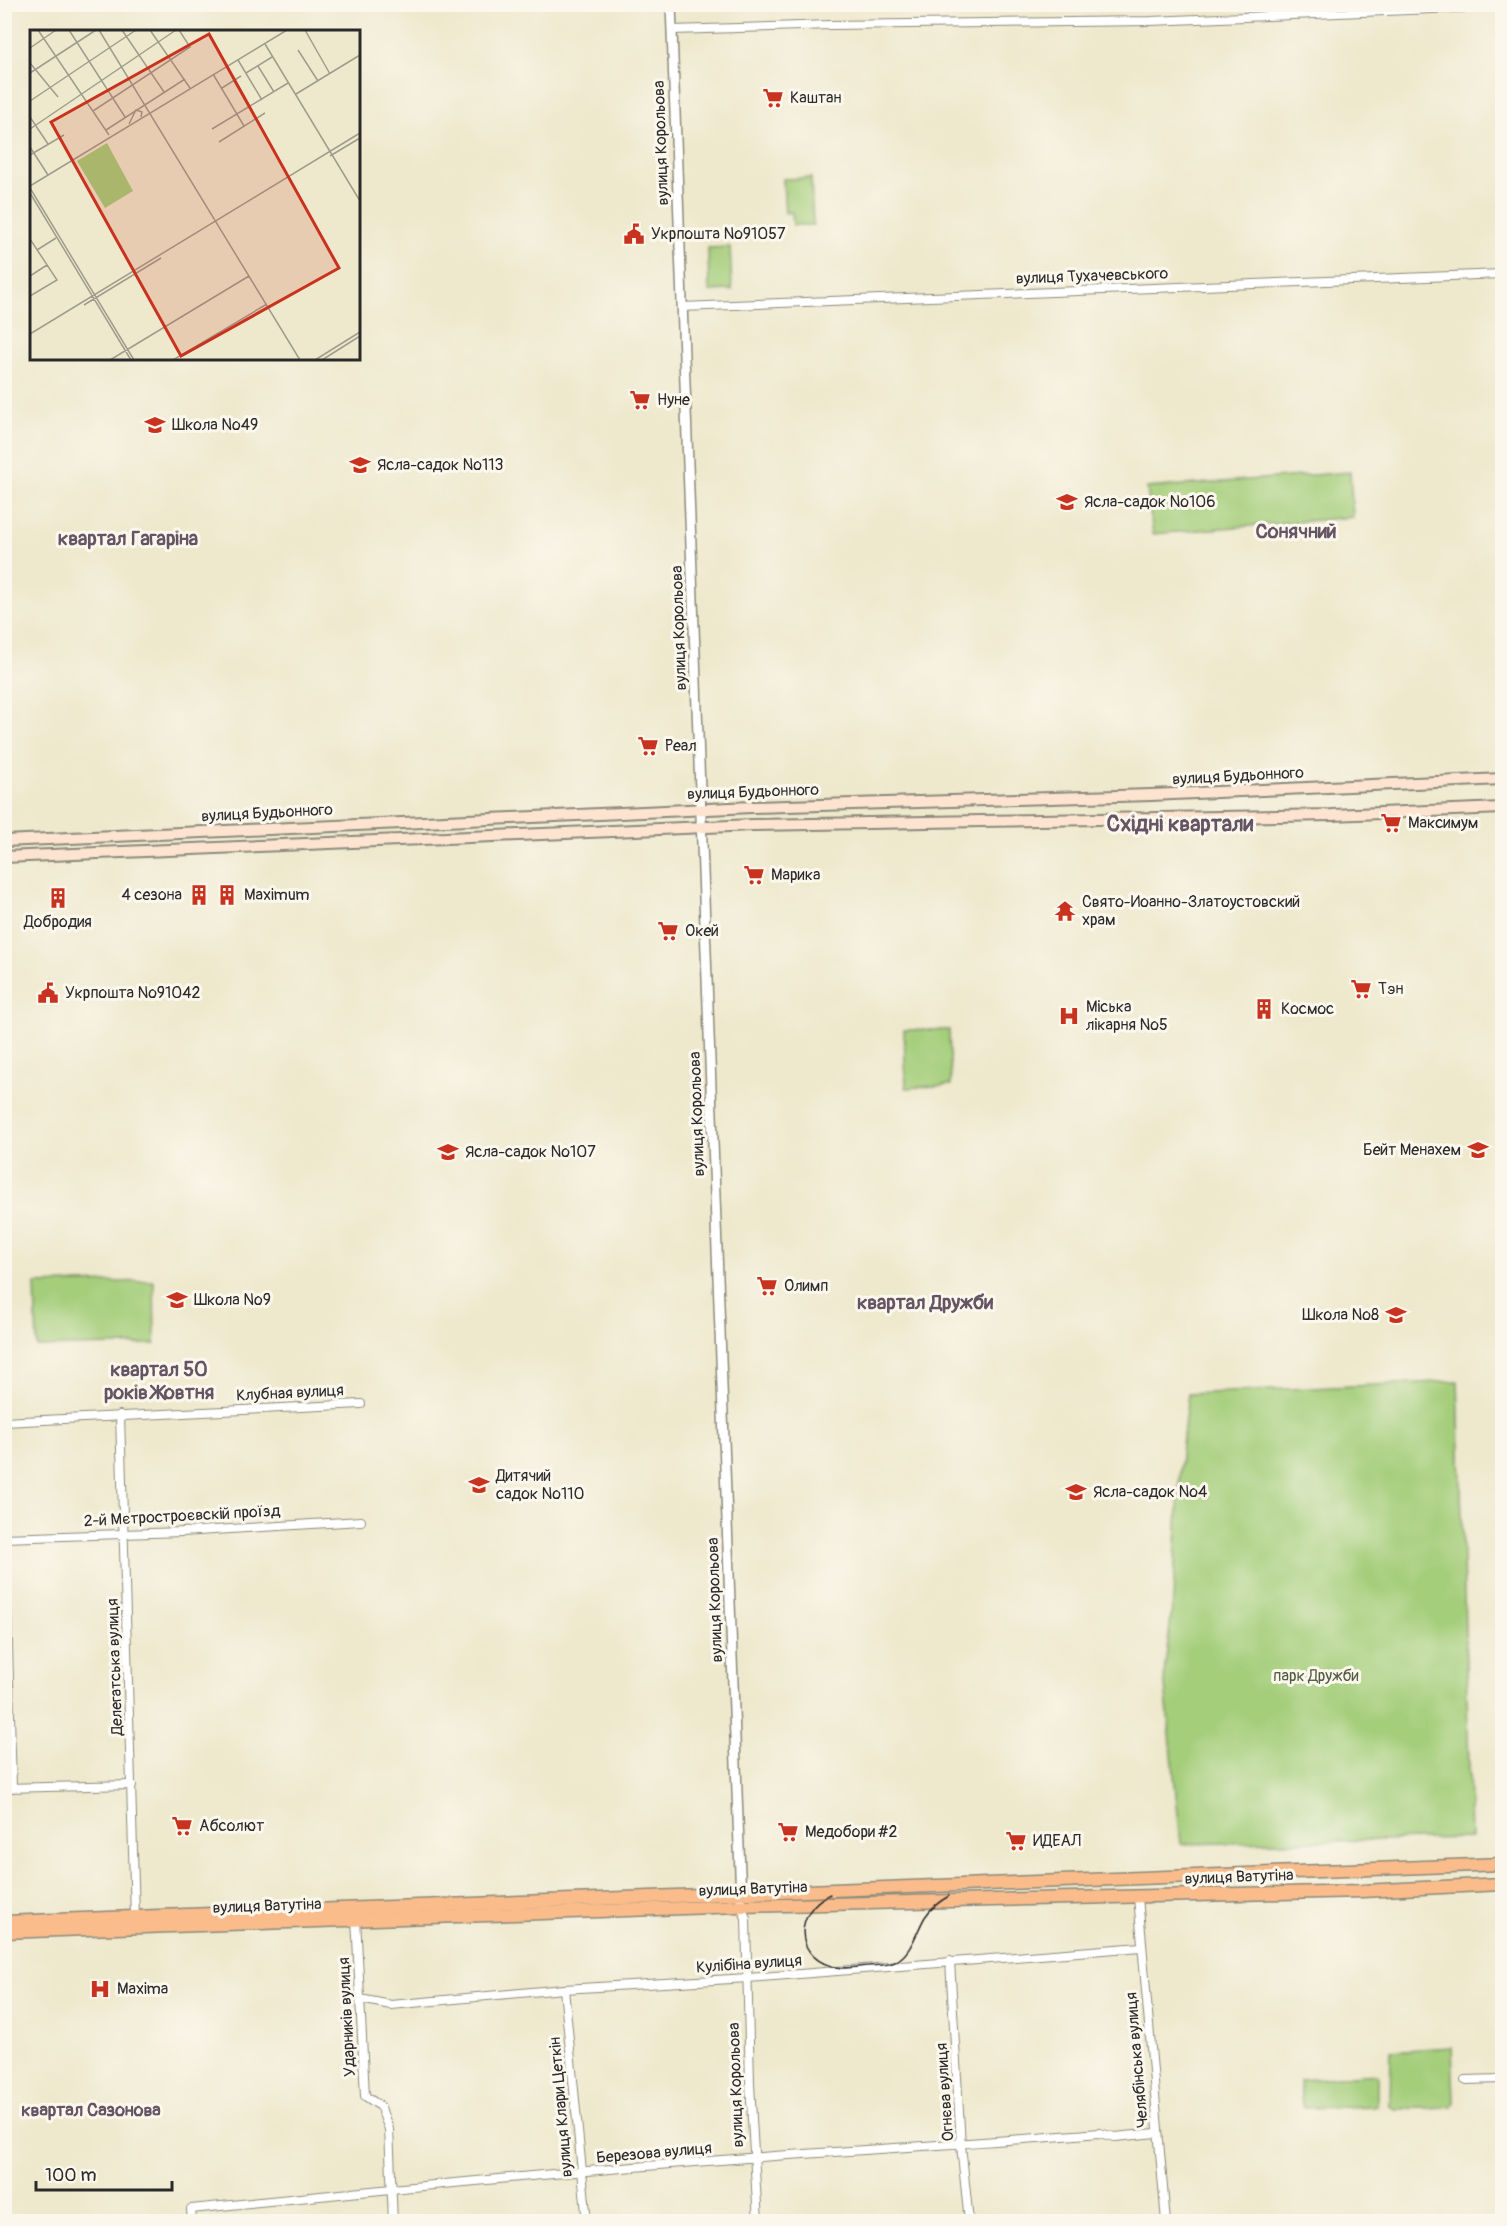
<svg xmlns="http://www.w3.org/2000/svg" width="1507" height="2226" font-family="Pangolin,sans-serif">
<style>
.green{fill:#a4ce7a;stroke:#687c52;stroke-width:1.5}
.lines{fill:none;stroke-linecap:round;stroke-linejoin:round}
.minor-casing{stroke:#8c8a7c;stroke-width:10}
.tertiary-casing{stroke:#8c8a7c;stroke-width:12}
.secondary-casing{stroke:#8c8a7c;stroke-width:14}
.primary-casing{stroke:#8c8a7c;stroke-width:15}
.minor{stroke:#fff;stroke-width:8}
.tertiary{stroke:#fff;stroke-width:9}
.secondary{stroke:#fde4d0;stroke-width:10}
.primary{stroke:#f9bc8a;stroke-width:12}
.tram{stroke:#2b2b2b;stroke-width:1.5}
.labels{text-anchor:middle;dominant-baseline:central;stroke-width:6;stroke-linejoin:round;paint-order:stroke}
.poi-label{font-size:16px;fill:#2b2b2b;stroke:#fbf7ec;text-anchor:start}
.street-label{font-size:16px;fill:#2b2b2b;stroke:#fbf7ec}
.park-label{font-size:16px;fill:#4f5c43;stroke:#fbf7ec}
.neighbourhood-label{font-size:18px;font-weight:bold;fill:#655463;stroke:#fbf7ec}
.quarter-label{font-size:20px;font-weight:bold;fill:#655463;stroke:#fbf7ec}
.district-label{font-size:22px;font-weight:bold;fill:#655463;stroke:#fbf7ec}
.inset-road{fill:none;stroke:#a09c8c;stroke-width:1.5}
.view{fill:#c8321e;fill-opacity:0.15;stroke:#c8321e;stroke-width:3}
.inset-edge{fill:none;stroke:#2b2b2b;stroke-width:3}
</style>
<rect width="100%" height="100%" fill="#fbf7ec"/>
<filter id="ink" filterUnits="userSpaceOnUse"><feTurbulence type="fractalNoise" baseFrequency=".0167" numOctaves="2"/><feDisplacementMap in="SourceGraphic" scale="12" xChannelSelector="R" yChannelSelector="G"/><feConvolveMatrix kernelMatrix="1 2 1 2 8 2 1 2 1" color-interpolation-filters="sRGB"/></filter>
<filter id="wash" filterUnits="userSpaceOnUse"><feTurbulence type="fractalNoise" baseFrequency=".008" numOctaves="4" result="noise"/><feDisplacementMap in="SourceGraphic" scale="24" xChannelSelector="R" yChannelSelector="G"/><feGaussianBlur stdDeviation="1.35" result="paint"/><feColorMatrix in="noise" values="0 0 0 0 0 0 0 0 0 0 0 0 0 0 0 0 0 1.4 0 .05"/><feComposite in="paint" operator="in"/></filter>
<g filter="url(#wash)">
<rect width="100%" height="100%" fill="#eee8cc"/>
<g class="green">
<polygon points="811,178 813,225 793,225 792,212 785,213 783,179"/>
<polygon points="730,247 732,290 709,291 708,248"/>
<polygon points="1350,472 1353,517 1153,534 1147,488"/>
<polygon points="904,1030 949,1030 951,1085 906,1088"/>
<polygon points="154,1281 155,1344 37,1347 35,1284"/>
<polygon points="1458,1381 1471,1838 1181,1844 1164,1675 1173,1600 1181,1453 1188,1394"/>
<polygon points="1452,2047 1454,2102 1452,2107 1394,2109 1390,2105 1391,2051"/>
<polygon points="1377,2074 1377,2106 1304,2108 1302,2105 1300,2080"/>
</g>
</g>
<g filter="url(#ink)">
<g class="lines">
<g class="minor-casing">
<g id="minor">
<polyline points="672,30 831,25 1151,21 1502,6"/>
<polyline points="682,307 1502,274"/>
<polyline points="120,1415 135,1917"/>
<polyline points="4,1422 361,1404"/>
<polyline points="4,1538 182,1532 361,1521"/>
<polyline points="5,1538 12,1788"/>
<polyline points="4,1788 132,1785"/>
<polyline points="1138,1897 1166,2222"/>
<polyline points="741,1906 746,1918 750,2084 758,2222"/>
<polyline points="356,1918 365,2096 380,2106 389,2129 393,2222"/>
<polyline points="950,1961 961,2145 969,2222"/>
<polyline points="564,1989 587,2222"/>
<polyline points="360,1999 391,2005 564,1989 748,1978 1141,1947"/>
<polyline points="1465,2080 1502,2079"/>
<path d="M192,2222l-1,-13c194,-20 389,-39 583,-53 109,-7 217,-14 325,-23l16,4 41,-4"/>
</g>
</g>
<g class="tertiary-casing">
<polyline id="tertiary" points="671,4 741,1900"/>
</g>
<g class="secondary-casing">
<g id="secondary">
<polyline points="4,841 752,807 1151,795 1502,779"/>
<polyline points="4,857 753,825 1332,815 1502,808"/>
</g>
</g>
<g class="primary-casing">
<g id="primary">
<polyline points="4,1922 1502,1864"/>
<polyline points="4,1932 741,1906 1362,1891 1502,1884"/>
</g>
</g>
<use href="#minor" class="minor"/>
<use href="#tertiary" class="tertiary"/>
<use href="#secondary" class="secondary"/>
<use href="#primary" class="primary"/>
<path class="tram" d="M830,1894c-36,17 -36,61 1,72 12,4 25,1 37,0 8,-1 19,0 27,-4 17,-9 21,-30 30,-45 6,-9 15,-16 24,-21"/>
</g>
</g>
<defs>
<g id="supermarket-bare" transform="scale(1.62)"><path d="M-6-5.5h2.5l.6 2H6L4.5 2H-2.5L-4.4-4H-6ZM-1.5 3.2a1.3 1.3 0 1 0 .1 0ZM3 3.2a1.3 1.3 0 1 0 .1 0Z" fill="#c8321e" stroke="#fbf7ec" stroke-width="2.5" paint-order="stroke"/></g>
<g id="civic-bare" transform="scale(1.62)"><path d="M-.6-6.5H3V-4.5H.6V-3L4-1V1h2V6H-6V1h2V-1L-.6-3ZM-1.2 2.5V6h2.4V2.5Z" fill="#c8321e" stroke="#fbf7ec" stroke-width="2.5" paint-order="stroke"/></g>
<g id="school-bare" transform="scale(1.62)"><path d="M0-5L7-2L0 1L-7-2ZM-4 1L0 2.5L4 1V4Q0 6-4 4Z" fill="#c8321e" stroke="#fbf7ec" stroke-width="2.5" paint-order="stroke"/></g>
<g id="building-bare" transform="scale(1.62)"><path d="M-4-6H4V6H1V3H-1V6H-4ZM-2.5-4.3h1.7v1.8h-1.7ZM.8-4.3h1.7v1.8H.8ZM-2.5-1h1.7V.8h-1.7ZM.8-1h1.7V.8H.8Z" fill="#c8321e" stroke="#fbf7ec" stroke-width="2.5" paint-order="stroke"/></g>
<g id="temple-bare" transform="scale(1.62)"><path d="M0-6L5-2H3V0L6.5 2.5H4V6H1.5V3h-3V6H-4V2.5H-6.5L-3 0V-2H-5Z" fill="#c8321e" stroke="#fbf7ec" stroke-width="2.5" paint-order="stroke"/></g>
<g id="hospital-bare" transform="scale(1.62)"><path d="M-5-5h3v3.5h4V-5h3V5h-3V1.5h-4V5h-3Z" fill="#c8321e" stroke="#fbf7ec" stroke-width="2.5" paint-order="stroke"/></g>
</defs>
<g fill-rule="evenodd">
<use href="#supermarket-bare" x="773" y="98"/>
<use href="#civic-bare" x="634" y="234"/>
<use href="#supermarket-bare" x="640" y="400"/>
<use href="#school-bare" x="155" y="425"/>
<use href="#school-bare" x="360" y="465"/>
<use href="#school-bare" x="1067" y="502"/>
<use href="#supermarket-bare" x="648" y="746"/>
<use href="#supermarket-bare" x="1391" y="823"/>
<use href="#supermarket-bare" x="754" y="875"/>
<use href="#building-bare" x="199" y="895"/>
<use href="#building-bare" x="227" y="895"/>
<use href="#building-bare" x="58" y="898"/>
<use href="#temple-bare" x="1065" y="911"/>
<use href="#supermarket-bare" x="668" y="931"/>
<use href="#supermarket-bare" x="1361" y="989"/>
<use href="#civic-bare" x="48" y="993"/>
<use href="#building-bare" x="1264" y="1009"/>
<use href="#hospital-bare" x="1069" y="1016"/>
<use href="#school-bare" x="1478" y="1150"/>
<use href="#school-bare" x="448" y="1152"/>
<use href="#supermarket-bare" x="767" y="1286"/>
<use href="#school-bare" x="177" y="1300"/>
<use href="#school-bare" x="1396" y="1315"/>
<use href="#school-bare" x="479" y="1485"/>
<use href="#school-bare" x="1076" y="1492"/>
<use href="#supermarket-bare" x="182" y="1826"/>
<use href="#supermarket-bare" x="788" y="1832"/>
<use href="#supermarket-bare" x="1016" y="1841"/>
<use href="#hospital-bare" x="100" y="1989"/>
</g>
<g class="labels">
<g class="poi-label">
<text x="790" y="98">Каштан</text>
<text x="651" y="234">Укрпошта №91057</text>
<text x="657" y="400">Нуне</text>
<text x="172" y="425">Школа №49</text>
<text x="377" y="465">Ясла-садок №113</text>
<text x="1084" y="502">Ясла-садок №106</text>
<text x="665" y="746">Реал</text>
<text x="1408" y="823">Максимум</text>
<text x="771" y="875">Марика</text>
<text x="182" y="895" text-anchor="end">4 сезона</text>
<text x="244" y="895">Maximum</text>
<text x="1082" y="902">Свято-Иоанно-Златоустовский<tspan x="1082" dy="18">храм</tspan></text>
<text x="58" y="922" text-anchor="middle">Добродия</text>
<text x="685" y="931">Окей</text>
<text x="1378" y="989">Тэн</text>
<text x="65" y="993">Укрпошта №91042</text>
<text x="1086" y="1007">Міська<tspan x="1086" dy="18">лікарня №5</tspan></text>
<text x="1281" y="1009">Космос</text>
<text x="1461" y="1150" text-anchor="end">Бейт Менахем</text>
<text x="465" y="1152">Ясла-садок №107</text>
<text x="784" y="1286">Олимп</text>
<text x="194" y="1300">Школа №9</text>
<text x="1379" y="1315" text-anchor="end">Школа №8</text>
<text x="496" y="1476">Дитячий<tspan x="496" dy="18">садок №110</tspan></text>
<text x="1093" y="1492">Ясла-садок №4</text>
<text x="199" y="1826">Абсолют</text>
<text x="805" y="1832">Медобори #2</text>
<text x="1033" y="1841">ИДЕАЛ</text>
<text x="117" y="1989">Maxima</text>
</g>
<g class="street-label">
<text transform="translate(661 143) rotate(-92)">вулиця Корольова</text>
<text transform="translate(1092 276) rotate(-2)">вулиця Тухачевського</text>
<text transform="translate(679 628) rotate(-92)">вулиця Корольова</text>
<text transform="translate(1238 776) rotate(-3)">вулиця Будьонного</text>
<text transform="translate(753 792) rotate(-2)">вулиця Будьонного</text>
<text transform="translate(267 813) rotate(-3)">вулиця Будьонного</text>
<text transform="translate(697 1114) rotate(-92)">вулиця Корольова</text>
<text transform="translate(290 1393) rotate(-3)">Клубная вулиця</text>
<text transform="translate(182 1516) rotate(-3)">2-й Мєтростроєвскій проїзд</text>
<text transform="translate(715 1600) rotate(-92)">вулиця Корольова</text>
<text transform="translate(115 1667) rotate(-92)">Делегатська вулиця</text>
<text transform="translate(1239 1877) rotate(-2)">вулиця Ватутіна</text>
<text transform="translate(753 1889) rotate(-2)">вулиця Ватутіна</text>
<text transform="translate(267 1906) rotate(-2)">вулиця Ватутіна</text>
<text transform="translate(749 1964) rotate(-4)">Кулібіна вулиця</text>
<text transform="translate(347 2017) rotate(-93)">Ударників вулиця</text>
<text transform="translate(1137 2060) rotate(-95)">Челябінська вулиця</text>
<text transform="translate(736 2085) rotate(-92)">вулиця Корольова</text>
<text transform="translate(945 2092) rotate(-94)">Огнєва вулиця</text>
<text transform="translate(561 2107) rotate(-95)">вулиця Клари Цеткін</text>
<text transform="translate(654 2153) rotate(-5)">Березова вулиця</text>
</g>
<g class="park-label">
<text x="1316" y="1676">парк Дружби</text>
</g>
<g class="neighbourhood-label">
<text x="91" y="2110">квартал Сазонова</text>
</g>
<g class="quarter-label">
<text x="1296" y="531">Сонячний</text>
<text x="128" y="538">квартал Гагаріна</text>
<text x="925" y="1302">квартал Дружби</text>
<text x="159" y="1369">квартал 50<tspan x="159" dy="23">років Жовтня</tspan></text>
</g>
<g class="district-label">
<text x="1180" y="824">Східні квартали</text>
</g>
</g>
<g transform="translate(30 30)">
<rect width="330" height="330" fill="#eee8cc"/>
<path d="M77,113l26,48 -28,17 -28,-47z" fill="#a4ce7a"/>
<path class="inset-road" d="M8,0l71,105M39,0l56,87M69,0l201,330M92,0l42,62M120,0l40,58M275,0l25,44M235,14l95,157M0,18l26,-18M268,20l20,31M208,30l24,40M0,33l28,34M228,36l16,26M0,43l66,-43M216,43l26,-16M183,44l31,52M204,51l15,26M192,58l19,-12M266,64l64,-39M0,71l106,-71M63,81l97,-64 -11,-17M0,87l18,27M99,94l7,-14 6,2 -1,5M0,99l146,-99M182,99l76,-46M76,100l79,-51M189,112l46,-29M0,117l18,28M0,125l34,-20M300,126l30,-18M0,156l257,-156M0,158l104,172M0,163l101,167M0,209l27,41 -27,16M7,220l19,-12M0,246l17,-11M54,275l77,-47M0,304l330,-201M80,330l139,-84M143,330l94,-56M285,330l45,-28M292,330l38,-24"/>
<path class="view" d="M179,4l130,234 -158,88 -130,-234z"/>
<rect width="330" height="330" class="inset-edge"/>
</g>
<rect width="1507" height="2226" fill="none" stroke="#fbf7ec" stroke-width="24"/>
<path d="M36 2181v9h136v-9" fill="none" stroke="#2b2b2b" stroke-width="3"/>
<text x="45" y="2181" font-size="18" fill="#2b2b2b" stroke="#fbf7ec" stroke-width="4.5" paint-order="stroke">100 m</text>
</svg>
